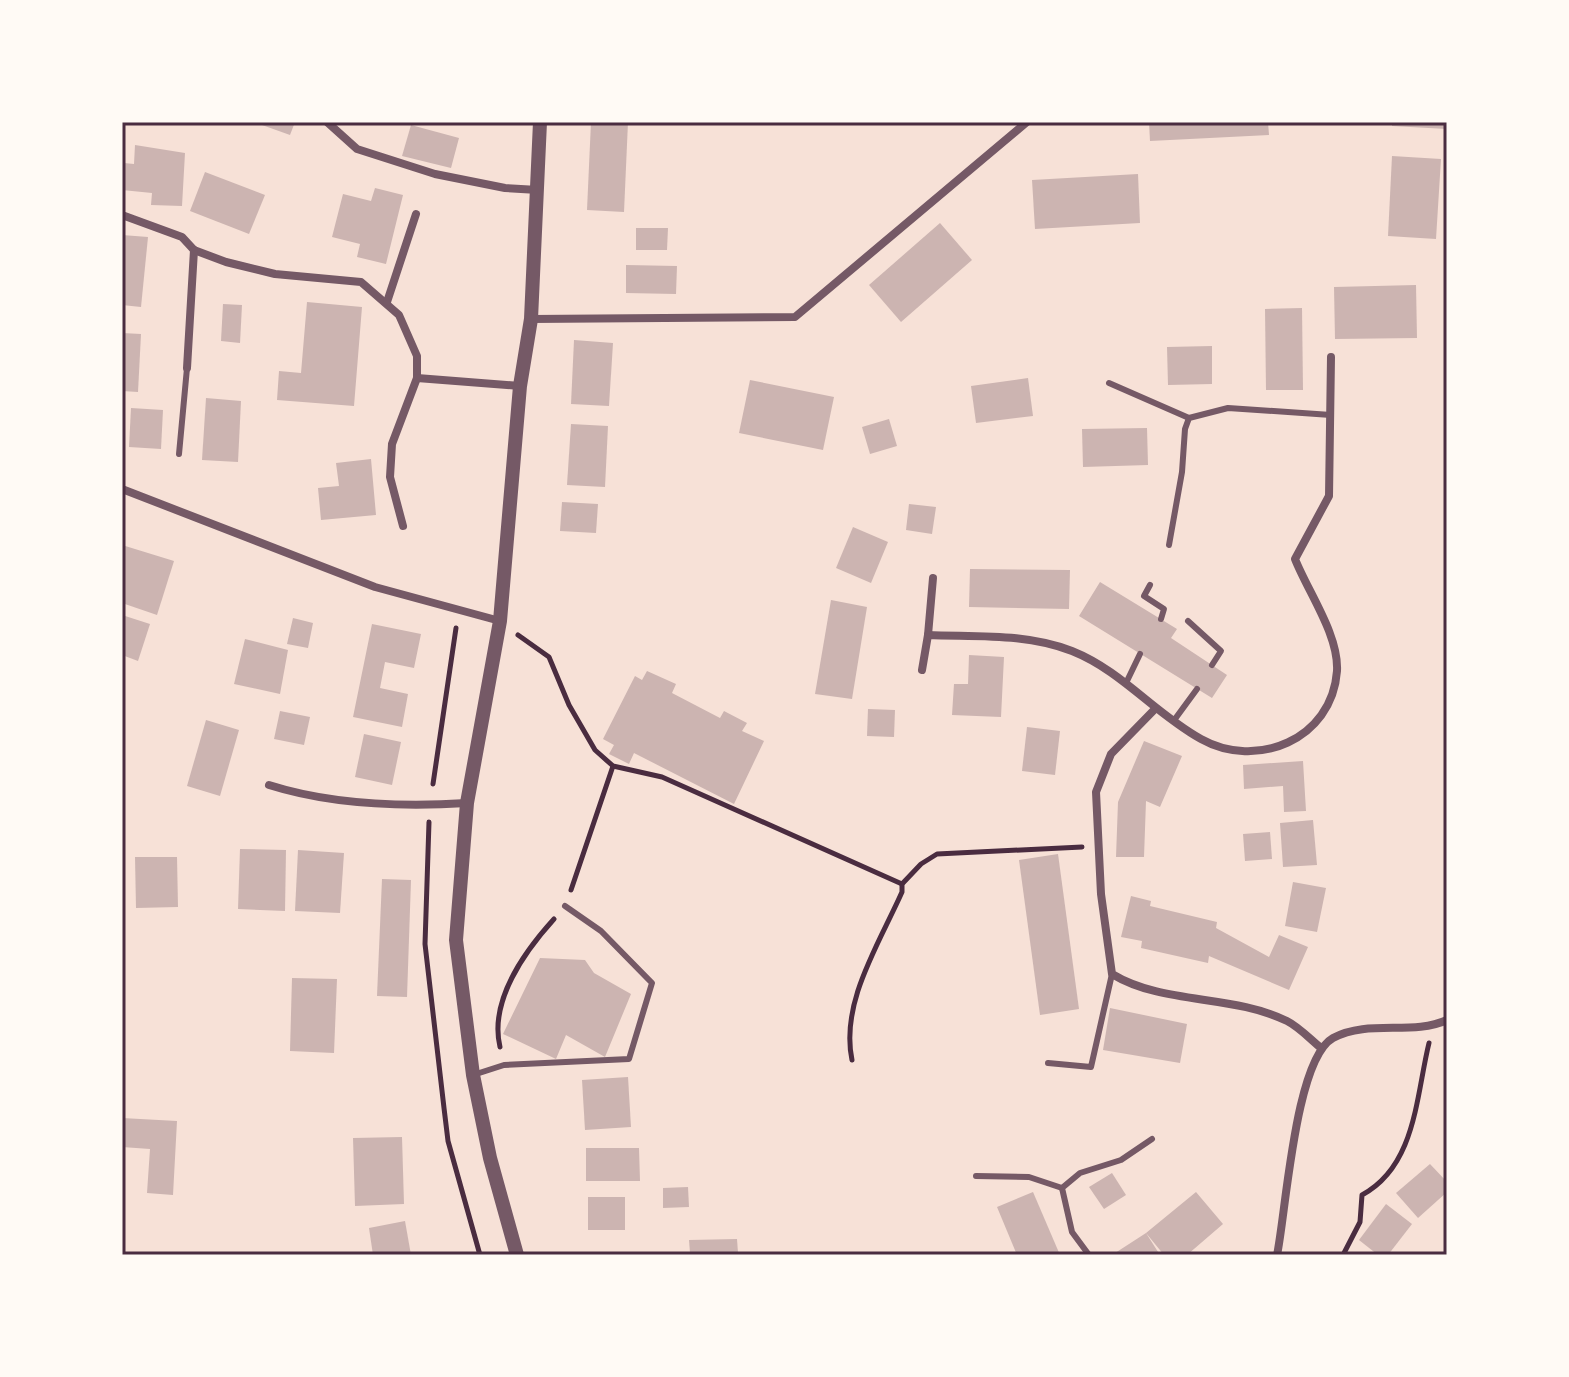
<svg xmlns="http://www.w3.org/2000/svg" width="1569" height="1377" font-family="'Public Sans',sans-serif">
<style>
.building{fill:#ccb4b1}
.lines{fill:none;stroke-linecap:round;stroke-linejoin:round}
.path{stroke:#4a2c40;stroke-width:5}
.service{stroke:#755966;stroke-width:6}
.minor{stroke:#755966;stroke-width:8}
.tertiary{stroke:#755966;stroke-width:14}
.neatline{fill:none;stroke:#4a2c40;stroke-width:3}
</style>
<rect width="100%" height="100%" fill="#f7e1d7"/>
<g class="building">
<polygon points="263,122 295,122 290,135 262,125"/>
<polygon points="591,122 628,122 624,212 587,210"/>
<polygon points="1149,122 1268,122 1269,135 1150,141"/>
<polygon points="1392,122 1447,122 1447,129 1392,126"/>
<polygon points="411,125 459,138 451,168 402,156"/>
<polygon points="135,145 185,153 182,206 151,205 152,193 122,190 124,163 134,164"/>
<polygon points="1392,156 1441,159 1436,239 1388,236"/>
<polygon points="205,172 265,195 249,234 190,211"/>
<polygon points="1138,174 1140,223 1035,229 1032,180"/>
<polygon points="375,188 403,195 386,264 357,257 360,244 332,237 343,194 371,201"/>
<polygon points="940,223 972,260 901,322 869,285"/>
<polygon points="636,228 668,228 667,250 636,250"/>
<polygon points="122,235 148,237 141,307 122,305"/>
<polygon points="626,265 677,266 676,294 626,293"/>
<polygon points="1416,285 1417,338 1335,339 1334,287"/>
<polygon points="307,302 362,307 354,406 277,400 279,371 301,373"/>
<polygon points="223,304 242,305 240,343 221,341"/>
<polygon points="1302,308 1303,390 1266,390 1265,309"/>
<polygon points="122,333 141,334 138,392 122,391"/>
<polygon points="574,340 613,343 609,406 571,404"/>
<polygon points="1212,346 1212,384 1168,385 1167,347"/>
<polygon points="1028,378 1033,416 976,423 971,386"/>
<polygon points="750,380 834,397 823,450 739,433"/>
<polygon points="206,398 241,401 238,462 202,460"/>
<polygon points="131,408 163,410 161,449 129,447"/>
<polygon points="889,419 897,446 870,454 862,427"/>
<polygon points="571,424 608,426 605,487 567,485"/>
<polygon points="1147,428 1148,465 1083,467 1082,429"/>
<polygon points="371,459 376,515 321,520 318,488 339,486 336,463"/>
<polygon points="562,502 598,504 596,533 560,531"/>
<polygon points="909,504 936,507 932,534 906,530"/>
<polygon points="853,527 888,542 871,583 836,568"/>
<polygon points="122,545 174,561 157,615 122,603"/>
<polygon points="970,569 1070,570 1069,609 969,607"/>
<polygon points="1100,582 1177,629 1171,638 1227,675 1212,698 1079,616"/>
<polygon points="831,600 867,607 852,699 815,694"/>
<polygon points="122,615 150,624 138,661 122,655"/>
<polygon points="293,618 313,623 308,648 287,644"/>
<polygon points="372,624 421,634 414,668 385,662 380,688 408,694 402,727 353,717"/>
<polygon points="245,639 288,650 280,694 234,684"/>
<polygon points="969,655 1004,657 1001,717 952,715 954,684 968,684"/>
<polygon points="647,671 676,684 672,693 720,718 724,711 747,723 742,731 764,741 734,804 634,753 629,764 609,754 614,745 603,739 635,676 642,680"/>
<polygon points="868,709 895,710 894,737 867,736"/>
<polygon points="280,711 310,717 304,745 274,739"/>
<polygon points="206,720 239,730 220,796 187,786"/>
<polygon points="1027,727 1060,731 1055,775 1022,771"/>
<polygon points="364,734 401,742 392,785 355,777"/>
<polygon points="1144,741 1182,756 1160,807 1146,801 1144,857 1116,857 1118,802"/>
<polygon points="1303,761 1306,811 1284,812 1283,786 1244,789 1243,765"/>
<polygon points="1313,820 1317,865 1283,867 1280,823"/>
<polygon points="1270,832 1272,859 1245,861 1243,834"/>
<polygon points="240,849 286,850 285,911 238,909"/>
<polygon points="298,850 344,853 340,913 295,911"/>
<polygon points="1058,854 1079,1009 1040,1015 1019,860"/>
<polygon points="135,857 177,857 178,907 136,908"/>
<polygon points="382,879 411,880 407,997 377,996"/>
<polygon points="1293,882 1326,888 1317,932 1285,926"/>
<polygon points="1131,896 1151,901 1150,906 1217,922 1216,928 1269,957 1279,935 1308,947 1289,990 1209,956 1208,963 1141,948 1142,941 1121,937"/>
<polygon points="540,958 585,960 594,973 631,994 605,1057 566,1035 556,1059 503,1034"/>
<polygon points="292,978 337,979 334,1053 290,1051"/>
<polygon points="1110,1008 1187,1024 1180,1063 1103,1050"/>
<polygon points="628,1077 631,1127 585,1130 582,1080"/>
<polygon points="122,1118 177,1121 173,1195 147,1193 150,1149 122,1147"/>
<polygon points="402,1137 404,1204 355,1206 353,1138"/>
<polygon points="586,1148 639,1148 640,1181 586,1181"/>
<polygon points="1430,1164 1447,1182 1447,1192 1418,1218 1396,1193"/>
<polygon points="1112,1173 1126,1195 1104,1209 1089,1187"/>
<polygon points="688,1187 689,1207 663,1208 663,1188"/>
<polygon points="1033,1192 1060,1255 1017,1255 997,1207"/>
<polygon points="1196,1192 1223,1224 1187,1255 1164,1255 1146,1233 1160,1255 1112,1255 1146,1233"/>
<rect x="588" y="1197" width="37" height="33"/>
<polygon points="1386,1204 1412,1224 1388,1255 1378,1255 1359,1240"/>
<polygon points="405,1221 411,1255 373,1255 369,1228"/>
<polygon points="737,1239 738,1253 690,1253 689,1240"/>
</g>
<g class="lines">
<g class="path">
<polyline points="518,635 549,657 569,705 595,750 613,766 662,777 902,884"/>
<polyline points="433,784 456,628"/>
<polyline points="429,822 425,944 444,1108 448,1141 480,1255"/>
<polyline points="571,890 613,766"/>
<path d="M500,1047c-11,-46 25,-96 54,-128"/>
<path d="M852,1060c-12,-57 27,-116 50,-168v-8l19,-20 16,-10 145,-7"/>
<path d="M1343,1255l17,-33 2,-27c54,-29 54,-99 67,-152"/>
</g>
<g class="service">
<polyline points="1109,383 1189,418"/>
<polyline points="179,454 187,368"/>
<polyline points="1169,545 1182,472 1185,429 1189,418 1228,408 1331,415"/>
<polyline points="1150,585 1144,596 1164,609 1161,619"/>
<polyline points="1188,621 1221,651 1212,665"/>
<polyline points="1127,681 1140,654"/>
<polyline points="1175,719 1197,689"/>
<polyline points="1048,1063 1091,1067 1112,974"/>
<polyline points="473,1075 504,1065 629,1059 652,983 601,931 565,906"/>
<polyline points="976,1176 1029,1177 1062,1188"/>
<polyline points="1089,1255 1072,1232 1062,1188 1080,1173 1121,1160 1152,1139"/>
</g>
<g class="minor">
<polyline points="327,122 357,149 435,174 505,188 538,190"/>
<polyline points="122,215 182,237 194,250 226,262 275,274 361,282 399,315 417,356 417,378 392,444 390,477 403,526"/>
<polyline points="387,302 416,214"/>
<polyline points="531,319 795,317 1027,122"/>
<polyline points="187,368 194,250"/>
<polyline points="417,378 520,386"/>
<polyline points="122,489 375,587 500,621"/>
<polyline points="928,635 933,578"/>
<path d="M922,670l6,-35c48,2 98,-2 144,16 50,20 82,62 129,88 55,31 131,1 136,-68 2,-36 -29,-79 -42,-112l34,-63 2,-139"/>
<path d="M1154,710l-43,44 -15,38 5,102 11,80c51,31 120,20 175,47 12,6 23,18 34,27"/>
<path d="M269,785c63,20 133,22 198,18"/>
<path d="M1277,1255c9,-43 18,-196 56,-217 36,-19 79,-2 114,-18"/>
</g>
<polyline class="tertiary" points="517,1255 490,1158 473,1075 456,940 467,803 500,621 520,386 531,319 540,122"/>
</g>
<rect width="1569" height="1377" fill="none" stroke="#fffaf5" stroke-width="248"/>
<rect x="124" y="124" width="1321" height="1129" class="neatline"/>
</svg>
